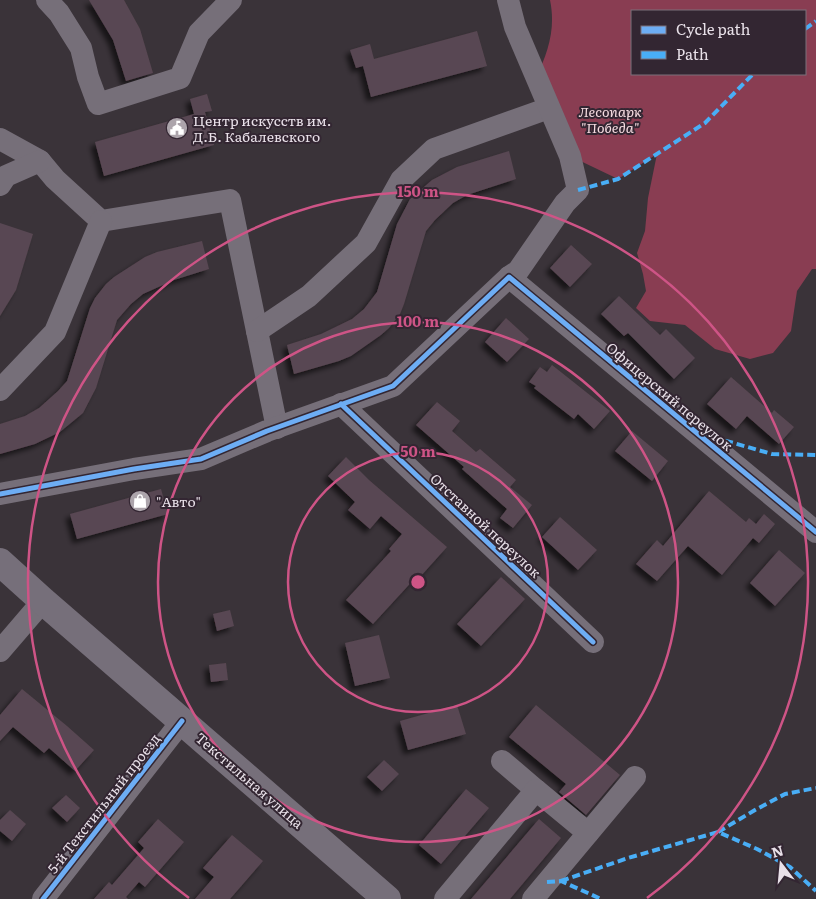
<svg xmlns="http://www.w3.org/2000/svg" width="816" height="899" font-family="Literata,serif">
<style>
.forest{fill:#893d52;fill-rule:evenodd}
.building{fill:#594752;filter:url(#shadow)}
.lines{fill:none;stroke-linecap:round;stroke-linejoin:round}
.minor{stroke:#766f79;stroke-width:22}
.major{stroke:#766f7a;stroke-width:28}
.quiet{stroke:#49aef6;stroke-width:4;stroke-dasharray:8 4;stroke-linecap:butt}
.cycleway-casing{stroke:#332632;stroke-width:8}
.cycleway{stroke:#6dadf4;stroke-width:5}
.ring{fill:none;stroke:#ce5486;stroke-width:2.5}
.labels{text-anchor:middle;dominant-baseline:central;stroke-width:4;stroke-linejoin:round;paint-order:stroke}
.park-label{font-size:14px;font-style:italic;fill:#f6dce1;stroke:#332632}
.poi-label{font-size:14px;fill:#e9e1e9;stroke:#332632;text-anchor:start}
.street-label{font-size:14px;fill:#e9e1e9;stroke:#332632}
.centre{fill:#ce5486;stroke:#332632;stroke-width:2.5}
.ring-label{font-size:15px;text-anchor:middle;font-weight:bold;fill:#ce5486;stroke:#332632;stroke-width:4;stroke-linejoin:round;paint-order:stroke}
</style>
<defs>
<filter id="shadow"><feDropShadow dx="-4.5" dy="4.5" stdDeviation="2.5" flood-color="#0009"/></filter>
</defs>
<rect width="100%" height="100%" fill="#3a3339"/>
<path class="forest" d="M550,0h266v269h-4l-15,22 -6,40 -18,22 -23,6 -35,-10 -30,-24 -35,-4 -14,-13 10,-17 -3,-17 -6,-21 8,-22 3,-33 9,-44 -39,25 -48,-23 -34,-78c12,-26 20,-49 14,-78zM632,11h173v63h-173z"/>
<g class="building">
<polygon points="89,0 124,0 140,29 153,73 126,81 113,40"/>
<polygon points="477,31 487,66 371,97 363,66 356,68 350,50 370,44 374,59"/>
<polygon points="207,94 212,111 205,112 214,145 104,176 95,142 194,114 190,99"/>
<polygon points="509,151 516,179 467,195 453,203 435,220 426,231 404,304 400,314 389,328 381,335 351,356 339,361 294,374 287,345 321,334 352,319 364,309 377,292 397,224 410,199 432,180 457,167"/>
<polygon points="0,223 33,234 16,290 0,316"/>
<polygon points="202,241 209,269 174,280 143,294 131,304 117,320 96,388 83,413 60,432 35,444 0,454 0,424 25,416 39,408 58,391 67,381 90,308 95,298 106,284 114,277 145,257 157,252"/>
<polygon points="571,245 592,264 570,287 550,268"/>
<polygon points="619,296 660,335 666,329 695,358 674,379 628,333 624,336 601,314"/>
<polygon points="506,318 529,339 507,362 485,342"/>
<polygon points="552,365 610,411 594,429 578,414 574,419 534,388 536,386 529,382 540,367 547,372"/>
<polygon points="731,377 772,413 774,410 794,427 779,444 747,416 736,429 707,404"/>
<polygon points="437,402 460,421 452,431 476,452 480,449 516,480 510,487 532,505 513,528 500,518 507,509 462,469 464,467 416,425"/>
<polygon points="632,431 668,461 652,481 615,451"/>
<polygon points="346,457 369,480 447,547 420,577 418,575 373,624 346,600 391,551 389,549 402,534 381,516 370,529 348,510 355,502 328,476"/>
<polygon points="161,489 168,514 77,539 70,514"/>
<polygon points="709,491 746,522 749,518 756,524 764,514 775,524 759,543 753,538 722,575 688,546 657,581 636,564 657,540 663,546"/>
<polygon points="560,517 597,550 578,570 542,537"/>
<polygon points="779,550 805,573 775,606 750,583"/>
<polygon points="501,577 525,599 481,646 457,624"/>
<polygon points="230,610 234,626 217,631 213,614"/>
<polygon points="379,635 390,678 355,686 345,643"/>
<polygon points="226,663 228,680 211,682 209,665"/>
<polygon points="22,689 67,726 94,750 75,771 49,748 44,753 13,727 0,741 0,715"/>
<polygon points="457,705 466,734 408,750 400,721"/>
<polygon points="536,705 620,775 586,815 559,792 566,784 509,737"/>
<polygon points="384,760 399,774 382,791 367,777"/>
<polygon points="466,789 489,808 441,864 419,845"/>
<polygon points="66,795 80,808 67,822 52,808"/>
<polygon points="10,810 26,824 12,841 0,831 0,820"/>
<polygon points="158,819 184,842 145,887 139,882 126,897 128,899 94,899 109,882 112,885 144,848 138,842"/>
<polygon points="539,819 561,838 510,899 471,899"/>
<polygon points="232,835 263,861 230,899 195,899 214,877 203,868"/>
</g>
<g class="lines">
<g class="minor">
<polyline points="47,0 59,13 81,48 88,77 98,104 180,78 199,33 231,0"/>
<polyline points="0,139 40,161 55,179 101,221 230,200 277,428"/>
<polyline points="0,185 6,176 40,161"/>
<polyline points="509,277 816,532"/>
<polyline points="257,331 309,296 366,243 401,180 434,149 549,108"/>
<polyline points="0,390 55,332 101,221"/>
<polyline points="341,404 593,642"/>
<polyline points="0,494 134,469 201,459 267,431 393,386 509,277 518,271 565,203 578,190 570,156 515,27 508,0"/>
<polyline points="0,651 43,601"/>
<polyline points="502,761 536,790"/>
<polyline points="43,899 182,721"/>
<polyline points="445,899 536,790 588,833"/>
<polyline points="533,899 635,777"/>
</g>
<polyline class="major" points="0,562 43,601 387,899"/>
<g class="quiet">
<polyline points="805,29 816,21"/>
<polyline points="578,190 618,179 705,123 753,74"/>
<polyline points="702,434 772,454 816,455"/>
<polyline points="718,832 755,810 785,794 816,788"/>
<polyline points="561,881 628,858 718,832 757,849 790,867 816,891"/>
<polyline points="547,882 561,881 601,899"/>
</g>
<g class="cycleway-casing">
<g id="cycleway">
<polyline points="341,404 593,642"/>
<polyline points="0,494 134,469 201,459 267,431 393,386 509,277 816,532"/>
<polyline points="43,899 182,721"/>
</g>
</g>
<use href="#cycleway" class="cycleway"/>
</g>
<g class="ring">
<circle cx="418" cy="582" r="130"/>
<circle cx="418" cy="582" r="260"/>
<path d="M189 898A390 390 0 1 1 647 898"/>
</g>
<defs>
<g id="civic-disc" transform="scale(1.125)"><circle r="9.5" fill="#aca4ab" stroke="#332632"/><path d="M-.6-6.5H3V-4.5H.6V-3L4-1V1h2V6H-6V1h2V-1L-.6-3ZM-1.2 2.5V6h2.4V2.5Z" fill="#fff"/></g>
<g id="shop-disc" transform="scale(1.125)"><circle r="9.5" fill="#aca4ab" stroke="#332632"/><path d="M-5-2.5h2.3a2.7 3.5 0 0 1 5.4 0H5L5.5 6h-11ZM-1.5-2.5h3a1.5 2.3 0 0 0-3 0Z" fill="#fff"/></g>
</defs>
<g fill-rule="evenodd">
<use href="#civic-disc" x="177" y="128"/>
<use href="#shop-disc" x="140" y="501"/>
</g>
<g class="labels">
<g class="park-label">
<text x="610" y="111">Лесопарк<tspan x="610" dy="16">"Победа"</tspan></text>
</g>
<g class="poi-label">
<text x="193" y="120">Центр искусств им.<tspan x="193" dy="16">Д.Б. Кабалевского</tspan></text>
<text x="156" y="501">"Авто"</text>
</g>
<g class="street-label">
<text transform="translate(670 396) rotate(40)">Офицерский переулок</text>
<text transform="translate(486 525) rotate(43)">Отставной переулок</text>
<text transform="translate(250 780) rotate(41)">Текстильная улица</text>
<text transform="translate(103 803) rotate(-52)">5-й Текстильный проезд</text>
</g>
</g>
<circle cx="418" cy="582" r="8" class="centre"/>
<g class="ring-label">
<text x="418" y="197">150 m</text>
<text x="418" y="327">100 m</text>
<text x="418" y="457">50 m</text>
</g>
<rect x="631" y="10" width="175" height="65" fill="#332632" stroke="#7c717b"/>
<rect x="641" y="26" width="25" height="8" fill="#6dadf4" stroke="#7c717b"/>
<text x="676" y="35" font-size="15" fill="#e9e1e9">Cycle path</text>
<rect x="641" y="51" width="25" height="8" fill="#49aef6" stroke="#7c717b"/>
<text x="676" y="60" font-size="15" fill="#e9e1e9">Path</text>
<g transform="translate(781 864) rotate(344)" stroke="#332632" stroke-width="4" paint-order="stroke">
<path d="M0-4L9 19L0 12L-9 19Z" fill="#e9e1e9"/>
<text y="-8" font-size="14" font-weight="bold" text-anchor="middle" fill="#e9e1e9">N</text>
</g>
</svg>
